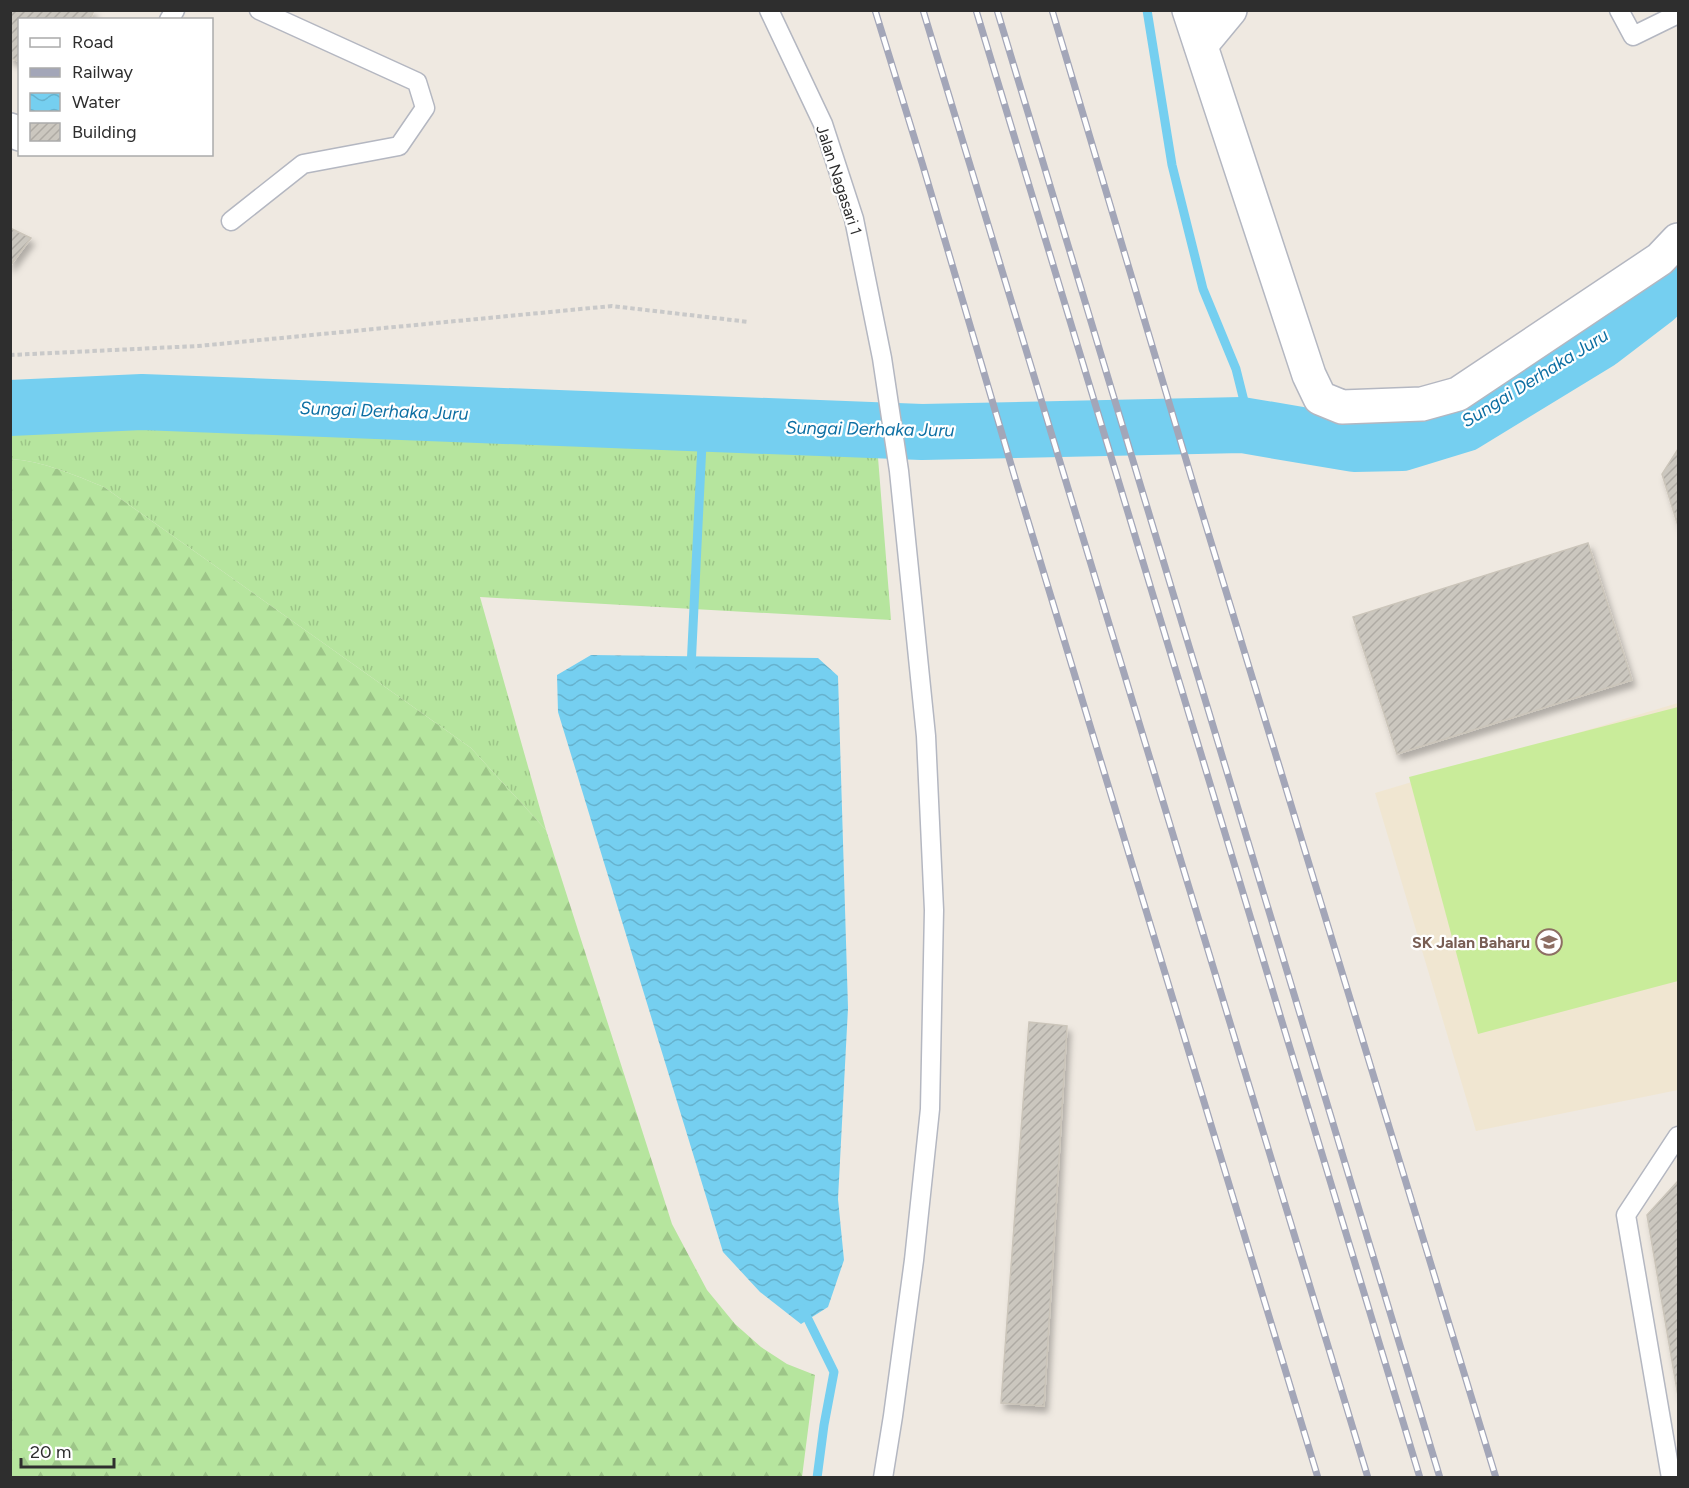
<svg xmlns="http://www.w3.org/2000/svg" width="1689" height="1488" font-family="Figtree,sans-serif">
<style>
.education{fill:#f0e6d1}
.grass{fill:url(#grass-tufts)}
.forest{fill:url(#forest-firs)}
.pitch{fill:#c9ec9a}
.water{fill:url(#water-waves)}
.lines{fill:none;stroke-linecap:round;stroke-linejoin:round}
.stream{stroke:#75cff0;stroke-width:9}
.river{stroke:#75cff0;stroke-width:56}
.building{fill:url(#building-hatch);stroke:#cbc5ba;stroke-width:1.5;filter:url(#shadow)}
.lane-casing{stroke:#b4b7c1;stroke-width:21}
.street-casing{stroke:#b4b7c1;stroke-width:36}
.path{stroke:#c9c9c9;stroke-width:4;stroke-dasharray:4.5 3;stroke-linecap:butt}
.lane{stroke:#fff;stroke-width:18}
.street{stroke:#fff;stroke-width:33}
.rail-casing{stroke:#a3a6b8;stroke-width:7}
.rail{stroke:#fff;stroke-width:4.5;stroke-dasharray:14;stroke-linecap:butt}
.labels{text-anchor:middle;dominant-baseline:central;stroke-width:4.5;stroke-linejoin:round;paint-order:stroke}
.street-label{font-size:16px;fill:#2e2e2e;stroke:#fff}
.education-label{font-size:16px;font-weight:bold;fill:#785e54;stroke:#fff;text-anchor:end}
.water-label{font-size:18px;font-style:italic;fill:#0d6fa3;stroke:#fff}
</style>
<defs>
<pattern id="grass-tufts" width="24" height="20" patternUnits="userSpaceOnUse" patternTransform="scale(1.5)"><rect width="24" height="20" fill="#b6e59e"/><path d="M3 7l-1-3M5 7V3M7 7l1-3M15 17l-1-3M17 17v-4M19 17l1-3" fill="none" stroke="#9dc588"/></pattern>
<pattern id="forest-firs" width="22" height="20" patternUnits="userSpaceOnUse" patternTransform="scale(1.5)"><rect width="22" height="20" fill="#b6e59e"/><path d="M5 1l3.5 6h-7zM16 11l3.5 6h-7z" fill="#9dc588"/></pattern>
<pattern id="water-waves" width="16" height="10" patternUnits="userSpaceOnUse" patternTransform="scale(1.5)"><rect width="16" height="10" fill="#75cff0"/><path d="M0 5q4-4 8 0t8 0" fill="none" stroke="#66b2ce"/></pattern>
<pattern id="building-hatch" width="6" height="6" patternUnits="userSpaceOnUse" patternTransform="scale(1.5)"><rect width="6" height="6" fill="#cbc7bf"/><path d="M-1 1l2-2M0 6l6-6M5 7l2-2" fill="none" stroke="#afaba4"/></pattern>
<filter id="shadow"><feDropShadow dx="3.5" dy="6" stdDeviation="3" flood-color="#0004"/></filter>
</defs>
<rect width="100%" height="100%" fill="#efe9e1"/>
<polygon class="education" points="1678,703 1678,1090 1476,1131 1375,793"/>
<path class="grass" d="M138,414l313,16 426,15 14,175 -411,-23 66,233 -75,-82 -367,-261c-30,-12 -61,-26 -93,-28l-1,-41z"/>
<path class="forest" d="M11,459c32,2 63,16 93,28l367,261 75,82 126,394 35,66 28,34 26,23 26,17 28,11 -13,102h-791z"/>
<polygon class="pitch" points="1678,707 1678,981 1478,1034 1409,777"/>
<polygon class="water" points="591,655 818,658 838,676 848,1008 838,1199 844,1260 828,1307 801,1324 760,1292 723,1252 558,712 557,675"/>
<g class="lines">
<g class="stream">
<polyline points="1147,10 1172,165 1203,289 1236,369 1246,409 1242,425"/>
<polyline points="691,668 703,423"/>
<polyline points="803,1309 834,1372 824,1425 817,1478"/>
</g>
<polyline class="river" points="10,408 142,402 922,432 1242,425 1354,444 1402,443 1464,424 1600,341 1655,299 1678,277"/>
</g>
<g class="building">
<polygon points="10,10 94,10 90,20 20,20 20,62 10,58"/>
<polygon points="10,228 31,238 10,266"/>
<polygon points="1678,449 1678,526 1662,474"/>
<polygon points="1588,543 1632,680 1397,754 1353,617"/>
<polygon points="1029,1022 1067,1026 1044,1406 1001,1403"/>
<polygon points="1678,1181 1678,1396 1647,1215"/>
</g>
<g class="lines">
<g class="lane-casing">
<g id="lane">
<polyline points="769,10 823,124 854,219 882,358 899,471 926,736 934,910 930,1109 914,1260 893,1416 883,1478"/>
<polyline points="1619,10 1633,36 1678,14"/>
<polyline points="169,20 175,10"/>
<polyline points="231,221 303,164 399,146 425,108 417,82 259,10"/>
<polyline points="1671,1478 1626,1215 1678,1136"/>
</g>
</g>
<g class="street-casing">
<g id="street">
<polyline points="1189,10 1309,375 1320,398 1342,407 1422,404 1458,394 1660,259 1678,240"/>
<polyline points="1201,45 1230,10"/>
<polyline points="10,130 20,134"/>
</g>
</g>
<polyline class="path" points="10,355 198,346 612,306 749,322"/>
<use href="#lane" class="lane"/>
<use href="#street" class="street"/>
<g class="rail-casing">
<g id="rail">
<polyline points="875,10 923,166 1015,478 1318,1478"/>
<polyline points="923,10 1368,1478"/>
<polyline points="976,10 1420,1478"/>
<polyline points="997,10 1440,1478"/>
<polyline points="1052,10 1193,483 1496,1478"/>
</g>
</g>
<use href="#rail" class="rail"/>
</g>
<defs>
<g id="school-ring" transform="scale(1.35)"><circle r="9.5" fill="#fff" stroke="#8d6e63" stroke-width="1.5"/><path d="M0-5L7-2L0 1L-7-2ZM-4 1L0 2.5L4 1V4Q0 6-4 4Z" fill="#8d6e63"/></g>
</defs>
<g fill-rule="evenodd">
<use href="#school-ring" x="1549" y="942"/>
</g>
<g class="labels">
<g class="street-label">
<text transform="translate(839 180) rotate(72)">Jalan Nagasari 1</text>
</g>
<g class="education-label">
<text x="1530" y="942">SK Jalan Baharu</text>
</g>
<g class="water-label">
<text transform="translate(1535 378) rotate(-32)">Sungai Derhaka Juru</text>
<text transform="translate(384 411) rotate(2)">Sungai Derhaka Juru</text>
<text transform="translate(870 429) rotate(1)">Sungai Derhaka Juru</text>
</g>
</g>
<rect width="1689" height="1488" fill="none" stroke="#2e2e2e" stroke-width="24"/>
<rect x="18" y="18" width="195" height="138" fill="#ffffff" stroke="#ababab" stroke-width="1.5"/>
<rect x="30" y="38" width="30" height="9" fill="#ffffff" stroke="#ababab" stroke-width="1.5"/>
<text x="72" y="48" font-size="18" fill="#2e2e2e">Road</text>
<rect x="30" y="68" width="30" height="9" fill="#a3a6b8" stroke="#ababab" stroke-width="1.5"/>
<text x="72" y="78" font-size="18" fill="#2e2e2e">Railway</text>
<rect x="30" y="93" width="30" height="18" fill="url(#water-waves)" stroke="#ababab" stroke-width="1.5"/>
<text x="72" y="108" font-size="18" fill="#2e2e2e">Water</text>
<rect x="30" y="123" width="30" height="18" fill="url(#building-hatch)" stroke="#ababab" stroke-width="1.5"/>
<text x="72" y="138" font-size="18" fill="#2e2e2e">Building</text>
<path d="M21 1458v9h93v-9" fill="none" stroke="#2e2e2e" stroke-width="3"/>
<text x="30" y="1458" font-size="18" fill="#2e2e2e" stroke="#ffffff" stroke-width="4.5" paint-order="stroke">20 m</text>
</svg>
